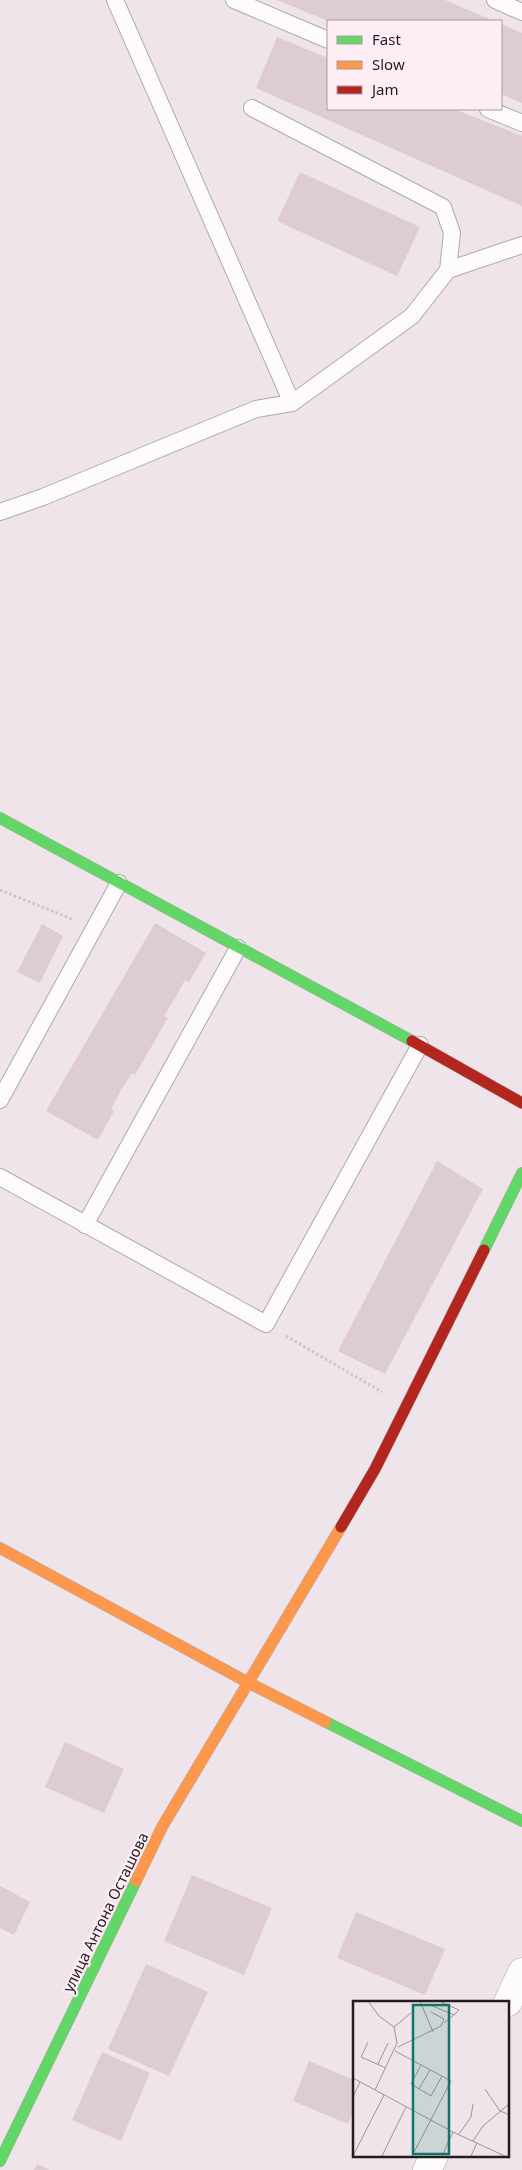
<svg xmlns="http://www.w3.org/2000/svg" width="522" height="2170" font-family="'Noto Sans',sans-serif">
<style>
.building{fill:#deccd4}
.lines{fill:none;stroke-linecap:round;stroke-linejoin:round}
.lane-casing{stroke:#b1a9ac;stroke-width:18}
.street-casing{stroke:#b1a9ac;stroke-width:29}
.fast-casing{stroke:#b1a9ac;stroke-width:12}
.slow-casing{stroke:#b1a9ac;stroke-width:12}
.jam-casing{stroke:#b1a9ac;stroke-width:12}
.path{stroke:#ccc8c9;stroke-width:3;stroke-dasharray:2.5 2.5;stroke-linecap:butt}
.lane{stroke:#fdfbfc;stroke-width:16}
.street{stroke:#fdfbfc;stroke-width:28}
.fast{stroke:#63d668;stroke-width:11}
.slow{stroke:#ff974d;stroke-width:11}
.jam{stroke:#b3261e;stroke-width:11}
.labels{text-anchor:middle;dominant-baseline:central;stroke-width:4.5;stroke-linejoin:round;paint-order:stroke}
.street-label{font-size:15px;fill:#241d20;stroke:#ffedf5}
.inset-road{fill:none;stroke:#9e9499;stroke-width:1}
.view{fill:#0f766e;fill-opacity:0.15;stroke:#0f766e;stroke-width:2.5}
.inset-edge{fill:none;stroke:#241d20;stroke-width:2.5}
</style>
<rect width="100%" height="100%" fill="#efe4e9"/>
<g class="building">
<polygon points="277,0 445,0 494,21 328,21"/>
<polygon points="501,24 522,33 522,103 501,94"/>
<polygon points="277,37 328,58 328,109 454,109 522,136 522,206 256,88"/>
<polygon points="300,172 420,227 397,276 277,221"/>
<polygon points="155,923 206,953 189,982 185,980 175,998 164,1016 168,1018 135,1075 132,1073 121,1090 111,1109 114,1111 98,1140 46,1111"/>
<polygon points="42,924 63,936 40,983 17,972"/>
<polygon points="437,1161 483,1189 385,1374 338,1351"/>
<polygon points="65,1742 124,1769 104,1813 45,1787"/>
<polygon points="192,1875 272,1908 244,1975 164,1941"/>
<polygon points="0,1886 30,1902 14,1935 0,1928"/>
<polygon points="356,1912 445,1949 425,1995 337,1958"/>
<polygon points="146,1964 208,1992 169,2076 108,2049"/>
<polygon points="102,2052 150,2073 121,2141 72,2120"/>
<polygon points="309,2061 354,2080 354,2110 348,2124 293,2101"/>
<polygon points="37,2164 50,2170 34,2170"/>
</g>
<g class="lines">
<g class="lane-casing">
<g id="lane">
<polyline points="115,0 292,403"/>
<polyline points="234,0 328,40"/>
<polyline points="495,0 522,12"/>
<polyline points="488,109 522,123"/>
<polyline points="448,270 522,245"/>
<polyline points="0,512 43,497 256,409 292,403 412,316 448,270 452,233 443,207 252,108"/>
<polyline points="0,1100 119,883"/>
<polyline points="0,1177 266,1324 420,1045"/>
<polyline points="85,1225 238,948"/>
</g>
</g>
<g class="street-casing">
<g id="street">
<polyline points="508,2002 522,1972"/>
<polyline points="427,2170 434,2156"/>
</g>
</g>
<g class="fast-casing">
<g id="fast">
<polyline points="0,818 412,1041"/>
<polyline points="484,1250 522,1173"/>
<polyline points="326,1722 522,1821"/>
<polyline points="0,2161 136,1881"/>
</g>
</g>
<g class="slow-casing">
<g id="slow">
<polyline points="0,1548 249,1683 326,1722"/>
<polyline points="136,1881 162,1827 341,1527"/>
</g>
</g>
<g class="jam-casing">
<g id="jam">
<polyline points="412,1041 522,1103"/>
<polyline points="341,1527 375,1469 484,1250"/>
</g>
</g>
<g class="path">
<polyline points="0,890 72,919"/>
<polyline points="286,1336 382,1392"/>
</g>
<use href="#lane" class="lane"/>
<use href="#street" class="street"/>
<use href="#fast" class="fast"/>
<use href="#slow" class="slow"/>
<use href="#jam" class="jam"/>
</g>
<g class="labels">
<g class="street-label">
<text transform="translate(105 1912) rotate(-64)">улица Антона Осташова</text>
</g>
</g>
<g transform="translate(353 2001)">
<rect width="156" height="156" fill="#efe4e9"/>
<path class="inset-road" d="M15,0l11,15 15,11 3,16 -22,47M67,0l13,31M86,0l20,9 -5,5M75,3l26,11 -10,8M41,26l17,-14M15,41l-7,15 25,11M45,46l43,-21 3,-7 -13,-7M42,50l56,30 -40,77M25,63l10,-21M68,64l-10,19 20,12 11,-20M0,77l100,54 56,26M66,88l11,-19M132,88l15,22 10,4M0,96l7,-15M106,133l12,-17 2,-13M120,140l10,-15 27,-23M0,155l31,-61M28,157l25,-51M88,157l12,-26M117,157l7,-15"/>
<path class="view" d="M60,4h36v149h-36z"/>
<rect width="156" height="156" class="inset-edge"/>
</g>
<rect x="327" y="20" width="175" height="90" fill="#ffedf5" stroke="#a79aa0"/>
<rect x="337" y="36" width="25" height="8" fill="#63d668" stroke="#a79aa0"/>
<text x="372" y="45" font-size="15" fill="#241d20">Fast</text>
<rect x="337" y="61" width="25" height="8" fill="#ff974d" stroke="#a79aa0"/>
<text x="372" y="70" font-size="15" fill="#241d20">Slow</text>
<rect x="337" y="86" width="25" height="8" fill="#b3261e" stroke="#a79aa0"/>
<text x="372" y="95" font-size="15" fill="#241d20">Jam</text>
</svg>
